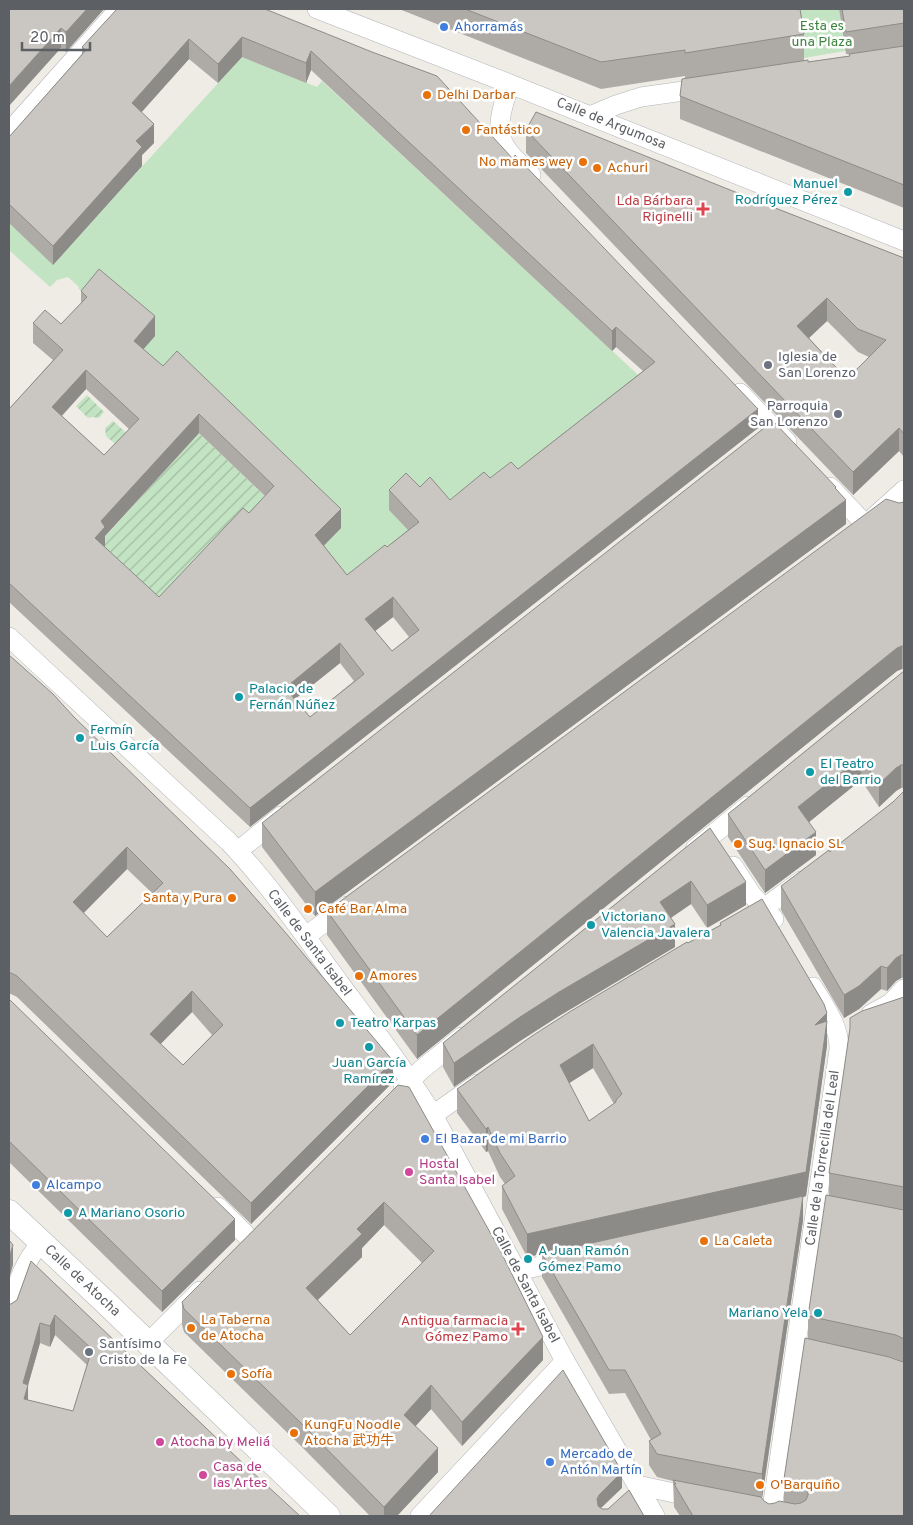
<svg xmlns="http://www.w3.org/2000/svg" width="913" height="1525" font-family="Overpass,'Noto Sans SC',sans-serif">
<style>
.green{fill:#c3e4c2}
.garden{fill:url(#garden-furrows)}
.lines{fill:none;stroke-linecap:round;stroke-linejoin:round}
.minor-casing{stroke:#b2b5b9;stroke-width:20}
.tertiary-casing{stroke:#b2b5b9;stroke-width:25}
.minor{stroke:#fff;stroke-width:19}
.tertiary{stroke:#fff;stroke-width:24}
.wall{fill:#aeaba7;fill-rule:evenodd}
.shaded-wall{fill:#8d8b88}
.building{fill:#cac7c2;stroke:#8d8b88;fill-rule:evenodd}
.shop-dot{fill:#3f7fe0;stroke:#fff;stroke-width:2}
.food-dot{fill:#e8710a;stroke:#fff;stroke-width:2}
.culture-dot{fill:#0f9aa8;stroke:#fff;stroke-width:2}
.health-dot{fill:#e0444e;stroke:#fff;stroke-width:2}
.worship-dot{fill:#6b7280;stroke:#fff;stroke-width:2}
.hotel-dot{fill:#d1479c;stroke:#fff;stroke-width:2}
.labels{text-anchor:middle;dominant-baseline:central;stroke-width:5;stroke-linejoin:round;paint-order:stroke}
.park-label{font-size:14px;fill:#3b853d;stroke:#fff}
.shop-label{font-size:14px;fill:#366cbe;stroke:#fff;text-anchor:start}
.food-label{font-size:14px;fill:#c56008;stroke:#fff;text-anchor:start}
.street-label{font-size:14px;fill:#5c6064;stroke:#fff}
.culture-label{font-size:14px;fill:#0d838f;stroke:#fff;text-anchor:start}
.health-label{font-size:14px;fill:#be3a42;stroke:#fff;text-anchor:end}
.worship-label{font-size:14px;fill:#5b616d;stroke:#fff;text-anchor:start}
.hotel-label{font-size:14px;fill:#b23c85;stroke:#fff;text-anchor:start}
</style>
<defs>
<pattern id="garden-furrows" width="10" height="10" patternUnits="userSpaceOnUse" patternTransform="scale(1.25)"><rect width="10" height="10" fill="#c3e4c2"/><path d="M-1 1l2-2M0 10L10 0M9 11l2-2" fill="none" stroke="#a2bca1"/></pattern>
</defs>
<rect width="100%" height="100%" fill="#eeece5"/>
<g class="green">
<polygon points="796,9 839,9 845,51 804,58"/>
<polygon points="242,57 317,87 322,81 650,386 349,593 297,526 163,385 90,299 78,288 79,287 68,277 57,280 50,287 9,250 9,223 53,264"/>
</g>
<g class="garden">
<polygon points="87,395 104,412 99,418 93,417 88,418 76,406"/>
<polygon points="113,421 132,438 121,449 106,436 105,428"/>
<polygon points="199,433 274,505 177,608 95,558 101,541"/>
</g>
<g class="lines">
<g class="minor-casing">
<g id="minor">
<polyline points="317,9 510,84 904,241"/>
<path d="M510,84c-7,21 -18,48 -1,68 6,8 15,15 22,23"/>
<polyline points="590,116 616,105 641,97 705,88"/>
<polyline points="9,132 119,9"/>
<polyline points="740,393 787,442"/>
<polyline points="830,487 865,524"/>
<polyline points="874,517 904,490"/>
<path d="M9,637l220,205c41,43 76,94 112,143 32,43 64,85 92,130l132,246 90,155"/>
<polyline points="695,849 748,806"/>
<polyline points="238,851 281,816"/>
<polyline points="733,866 752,895 774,919"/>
<polyline points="754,914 764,908 801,881"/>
<polyline points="306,936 347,906"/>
<polyline points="871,1014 891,1003 904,989"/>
<polyline points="403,1088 421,1070 462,1037"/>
<polyline points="433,1115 477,1084"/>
<polyline points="218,1207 251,1240"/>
<polyline points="518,1271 566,1260"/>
<path d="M9,1313c8,-27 13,-49 32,-70"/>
<polyline points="148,1343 200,1291"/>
<polyline points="637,1485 697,1498"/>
<polyline points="420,1516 565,1361"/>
<path d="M771,1516l68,-466c1,-24 -15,-44 -26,-63"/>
</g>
</g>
<g class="tertiary-casing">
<polyline id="tertiary" points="9,1212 103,1300 328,1516"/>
</g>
<use href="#minor" class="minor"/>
<use href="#tertiary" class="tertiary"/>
</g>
<g class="wall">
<polygon points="9,9 104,9 66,52"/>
<path d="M265,9l493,419 -508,399 -241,-225v-193l44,-49 -20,-17v-20l28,1 20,-21v-12l74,45 -12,13 198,179 -17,18 23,29 40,-28 21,-17 -19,-20v-20l31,-3 30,13 40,-22 28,-9 125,-98 -27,-24 -4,4 -301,-281 -5,13 -64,-26 -24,26 -29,-24 -48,53 13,31 -12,12v11l-89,99 -44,-42v-86l73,-83v-7zM86,389l43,40 -25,26 -42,-39zM199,433l66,63 -16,17 -90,84 -55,-50 1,-1v-10zM393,617l16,20 -17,14 -17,-20zM340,663l14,18 -44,36 -15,-18z"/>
<polygon points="399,9 800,9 804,34 804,61 808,62 849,56 849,54 846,54 839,9 904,9 904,208 680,119 680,96 685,79 685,76 601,89"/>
<path d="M526,130l244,76 134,52v199l-5,-6 -46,44 -327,-342zM827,321l31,31 11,5 -22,22 -38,-41z"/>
<polygon points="836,490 846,524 315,916 262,847 262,823"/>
<polygon points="904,502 904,669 902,669 897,671 417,1059 327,935 327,911 899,503"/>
<path d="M9,655l384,427 -142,142 -234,-227 -6,-3h-2zM127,869l25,24 -45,44 -24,-24zM192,1012l20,23 -29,30 -23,-21z"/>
<polygon points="904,671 904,788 901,788 896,791 879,807 861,780 809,822 816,855 765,893 728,837 728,814"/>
<polygon points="904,791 904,978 901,978 896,981 887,991 881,989 859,1009 844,1018 781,910 781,886 830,852 893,802"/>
<polygon points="710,828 746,905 707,928 691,904 671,918 675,947 559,1016 520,1041 454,1087 443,1067 443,1043"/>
<path d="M720,923l107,98v24l-21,151 -3,1v23l-41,278h-1l3,3 5,3 15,-2v-23l24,-140v-23l21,-120v-23l21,-141v-14l54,-21v519h-224l-6,-9 -1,-26 -16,-4 -8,-12v-24l2,-1 -26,-47 -16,1 -67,-117v-23l-15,3 -25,-48v-23l3,-2 -5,-7 -12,-26 -2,1 -29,-39v-24l231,-146 32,-18zM593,1068l21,36 -25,17 -20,-38zM890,1357l6,2 6,3 -2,-1z"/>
<polygon points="9,999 235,1240 162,1312 9,1162"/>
<path d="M398,1085l145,275 -81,86 -31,-37 -16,17 23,46 -41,44h-27l-66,-67 -120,-117 -2,-7v-23zM384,1225l38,38 -72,72 -32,-35 44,-43v-9z"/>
<path d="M31,1261l219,209 -241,46 2,-212 6,-4zM55,1335l32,30 -14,46 -45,-11v-15l12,-42 10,4z"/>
</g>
<g class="shaded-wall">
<polygon points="87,9 104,9 66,52 66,32"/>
<polygon points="61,28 61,48 9,106 9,86"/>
<polygon points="242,37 242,57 218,83 218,64"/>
<polygon points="189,39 189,59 132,123 132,103"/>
<polygon points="311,51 311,70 306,83 306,63"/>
<polygon points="154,124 154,143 142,155 142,166 53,265 53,246 136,141"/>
<polygon points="827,298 827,321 797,349 797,326"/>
<polygon points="155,316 155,336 134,360 134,341"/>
<polygon points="616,327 616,347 612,351 612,331"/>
<polygon points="86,370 86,389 52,426 52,407"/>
<polygon points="758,409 758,428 250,827 250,808"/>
<polygon points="199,414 199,433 105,536 105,546 95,558 95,538 101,521"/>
<polygon points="899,428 899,451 853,495 853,472"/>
<polygon points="836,487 836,507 846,500 846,524 315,916 315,892"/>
<polygon points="341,509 341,528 315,554 315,535"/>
<polygon points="393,597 393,617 365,639 365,619"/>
<polygon points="340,643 340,663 285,707 285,688"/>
<polygon points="902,646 902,669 897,671 417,1059 417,1035 897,648"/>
<polygon points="861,757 861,780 798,831 798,807"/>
<polygon points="901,765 901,788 896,791 879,807 879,784 896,768"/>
<polygon points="816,832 816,855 765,893 765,870"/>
<polygon points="127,847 127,869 73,924 73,902"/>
<polygon points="691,881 691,904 660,925 660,902"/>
<polygon points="746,882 746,905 707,928 707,905"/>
<polygon points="675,924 675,947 559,1016 520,1041 454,1087 454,1063 520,1017 559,992"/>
<polygon points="901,955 901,978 896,981 887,991 887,968 896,958"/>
<polygon points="881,966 881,989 859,1009 844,1018 844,995"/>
<polygon points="192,991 192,1012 150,1055 150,1034"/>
<polygon points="827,1013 827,1045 806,1196 803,1197 803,1220 762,1498 762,1474 803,1197 527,1257 527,1234 815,1025"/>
<polygon points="593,1044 593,1068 560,1089 560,1065"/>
<polygon points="393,1061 393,1082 251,1224 251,1203"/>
<polygon points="488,1127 488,1151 486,1152 486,1129"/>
<polygon points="384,1202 384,1225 362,1248 362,1257 306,1311 306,1288 357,1229"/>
<polygon points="235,1219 235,1240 162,1312 162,1291"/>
<polygon points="13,1245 13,1265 9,1279 9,1258"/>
<polygon points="55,1315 55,1335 50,1347 50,1326"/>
<polygon points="40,1323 40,1343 23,1403 23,1383"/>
<polygon points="543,1337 543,1360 462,1446 462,1422"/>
<polygon points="28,1385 28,1406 24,1399"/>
<polygon points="431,1385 431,1409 404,1439 404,1415"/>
<polygon points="438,1448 438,1472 397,1516 384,1516 384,1507"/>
<polygon points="622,1472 622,1488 599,1510 597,1499 599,1495"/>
</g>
<g class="building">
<polygon points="9,9 87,9 66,32 61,28 9,86"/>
<path d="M117,9h148l107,43 65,24 76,83 2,-4 243,254 -508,399 -241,-225v-174l54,-59 -30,-27 12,-13 16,14 26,-27 -6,-6 18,-22 56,47 -21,25 29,25 14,-15 164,158 -26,26 32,40 38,-30 2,2 32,-25 -30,-32 17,-17 14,14 10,-10 20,23 34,-28 6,6 21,-16 7,7 137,-107 -39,-35 -4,4 -301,-280 -5,12 -64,-26 -24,27 -29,-25 -57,64 22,21 -18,17 6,6 -89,99 -44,-42v-67l77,-87 -4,-3zM86,370l53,49 -35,36 -52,-48zM199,414l75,72 -25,27 -6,-5 -84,89 -64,-59 10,-11 -4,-6zM393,597l26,33 -27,21 -27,-32zM340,643l24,31 -54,43 -25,-29z"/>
<polygon points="465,9 800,9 804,34 685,53 685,50 601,62"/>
<polygon points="842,9 904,9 904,23 846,32"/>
<polygon points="904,46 904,185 680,96 682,79 808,60 808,62 850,56 849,54"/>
<path d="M536,112l234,94 134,52v176l-5,-6 -46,44 -327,-342zM827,298l31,31 28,11 -39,39 -50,-53z"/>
<polygon points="773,421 836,487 835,488 846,500 315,892 262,823"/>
<polygon points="886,499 899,503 904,502 904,646 902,646 897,648 417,1035 327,911"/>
<path d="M9,655l44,39 21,23 156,152 55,63 108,129 -142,142 -234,-227 -6,-3h-2zM127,847l36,36 -56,54 -34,-35zM192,991l31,34 -40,40 -33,-31z"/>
<polygon points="904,671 904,765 901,765 896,768 879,784 861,757 798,807 816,832 765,870 728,814"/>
<polygon points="904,791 904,955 901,955 896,958 887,968 881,966 859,986 844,995 781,886 829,850 830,852 834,848 893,802"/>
<polygon points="710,828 746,882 707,905 691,881 660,902 675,924 559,992 520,1017 454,1063 443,1043"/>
<path d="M762,899l62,105 3,9 -12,12 12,-4 -21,151 -279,62 -25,-48 13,-10 -15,-23 -12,-26 -2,2 -29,-40 75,-53 39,-25 116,-69 1,1 33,-18 -1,-2zM593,1044l29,50 -6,6v2l-27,19 -29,-56z"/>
<polygon points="904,997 904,1187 829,1173 850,1028 850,1018 862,1011"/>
<polygon points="9,999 235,1219 162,1291 9,1141"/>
<path d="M398,1085l11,2 92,165 42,85 -81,85 -31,-37 -27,30 34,33 -54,59 -80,-81 -120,-117 -2,-7zM384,1202l50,49 -84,84 -44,-47 56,-54 -5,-5z"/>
<polygon points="826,1195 904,1210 904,1339 896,1335 808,1316"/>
<polygon points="803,1196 762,1474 657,1454 649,1441 661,1434 625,1370 609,1370 542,1254"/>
<polygon points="9,1240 13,1245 9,1258"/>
<path d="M31,1261l219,209 50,46h-291v-212h2l6,-4zM55,1315l37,34 -19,62 -49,-12 4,-14 -5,-2 17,-60 10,3z"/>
<polygon points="805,1338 889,1357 900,1361 904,1362 904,1516 693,1516 674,1484 676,1484 673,1480 761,1497 764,1501 769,1504 775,1503 779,1501 795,1504 801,1503 806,1500 808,1495 808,1490 805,1485 799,1482 784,1479"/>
<polygon points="563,1370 622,1472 599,1495 597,1499 598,1506 602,1509 608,1509 629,1490 644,1516 429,1516"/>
</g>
<g class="shop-dot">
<circle cx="444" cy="27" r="5"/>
<circle cx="425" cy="1139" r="5"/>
<circle cx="36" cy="1185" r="5"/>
<circle cx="550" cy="1462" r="5"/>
</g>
<g class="food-dot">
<circle cx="427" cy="95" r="5"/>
<circle cx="466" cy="130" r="5"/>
<circle cx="583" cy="162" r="5"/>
<circle cx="597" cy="168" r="5"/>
<circle cx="738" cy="844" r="5"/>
<circle cx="232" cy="898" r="5"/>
<circle cx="308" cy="909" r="5"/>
<circle cx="359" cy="976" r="5"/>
<circle cx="704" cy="1241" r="5"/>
<circle cx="191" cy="1328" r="5"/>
<circle cx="231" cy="1374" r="5"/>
<circle cx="294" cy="1433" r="5"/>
<circle cx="760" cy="1485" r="5"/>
</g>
<g class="culture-dot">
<circle cx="848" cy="192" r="5"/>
<circle cx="239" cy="697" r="5"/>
<circle cx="80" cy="738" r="5"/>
<circle cx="810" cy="772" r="5"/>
<circle cx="591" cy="925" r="5"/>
<circle cx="340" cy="1023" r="5"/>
<circle cx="369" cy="1047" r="5"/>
<circle cx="68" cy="1213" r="5"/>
<circle cx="528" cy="1259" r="5"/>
<circle cx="818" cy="1313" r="5"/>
</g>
<g class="health-dot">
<path d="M700.5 201.5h5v5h5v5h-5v5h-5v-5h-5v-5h5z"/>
<path d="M515.5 1321.5h5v5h5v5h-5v5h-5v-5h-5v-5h5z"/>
</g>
<g class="worship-dot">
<circle cx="768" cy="365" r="5"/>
<circle cx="838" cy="414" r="5"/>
<circle cx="89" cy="1352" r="5"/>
</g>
<g class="hotel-dot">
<circle cx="409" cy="1172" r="5"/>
<circle cx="160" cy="1442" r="5"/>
<circle cx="203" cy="1475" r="5"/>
</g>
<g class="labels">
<g class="park-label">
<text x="822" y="26">Esta es<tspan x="822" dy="16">una Plaza</tspan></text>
</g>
<g class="shop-label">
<text x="454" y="27">Ahorramás</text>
<text x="435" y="1139">El Bazar de mi Barrio</text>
<text x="46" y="1185">Alcampo</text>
<text x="560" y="1454">Mercado de<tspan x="560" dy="16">Antón Martín</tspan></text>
</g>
<g class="food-label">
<text x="437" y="95">Delhi Darbar</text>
<text x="476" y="130">Fantástico</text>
<text x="573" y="162" text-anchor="end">No mames wey</text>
<text x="607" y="168">Achuri</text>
<text x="748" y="844">Sug. Ignacio SL</text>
<text x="222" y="898" text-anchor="end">Santa y Pura</text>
<text x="318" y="909">Café Bar Alma</text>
<text x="369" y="976">Amores</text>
<text x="714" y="1241">La Caleta</text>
<text x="201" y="1320">La Taberna<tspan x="201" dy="16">de Atocha</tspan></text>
<text x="241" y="1374">Sofía</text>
<text x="304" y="1425">KungFu Noodle<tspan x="304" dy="16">Atocha 武功牛</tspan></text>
<text x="770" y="1485">O'Barquiño</text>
</g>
<g class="street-label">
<text transform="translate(611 124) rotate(22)">Calle de Argumosa</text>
<text transform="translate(309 943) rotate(53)">Calle de Santa Isabel</text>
<text transform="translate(823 1158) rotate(-82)">Calle de la Torrecilla del Leal</text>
<text transform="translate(82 1281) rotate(43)">Calle de Atocha</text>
<text transform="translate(525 1285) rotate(62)">Calle de Santa Isabel</text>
</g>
<g class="culture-label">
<text x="838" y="184" text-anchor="end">Manuel<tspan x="838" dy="16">Rodríguez Pérez</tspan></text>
<text x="249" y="689">Palacio de<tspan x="249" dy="16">Fernán Núñez</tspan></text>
<text x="90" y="730">Fermín<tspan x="90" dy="16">Luis García</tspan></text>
<text x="820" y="764">El Teatro<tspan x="820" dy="16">del Barrio</tspan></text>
<text x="601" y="917">Victoriano<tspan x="601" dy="16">Valencia Javalera</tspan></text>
<text x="350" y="1023">Teatro Karpas</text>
<text x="369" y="1063" text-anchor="middle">Juan García<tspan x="369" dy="16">Ramírez</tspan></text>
<text x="78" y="1213">A Mariano Osorio</text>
<text x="538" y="1251">A Juan Ramón<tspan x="538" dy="16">Gómez Pamo</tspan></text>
<text x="808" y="1313" text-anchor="end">Mariano Yela</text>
</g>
<g class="health-label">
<text x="693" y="201">Lda Bárbara<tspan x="693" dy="16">Riginelli</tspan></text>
<text x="508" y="1321">Antigua farmacia<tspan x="508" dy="16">Gómez Pamo</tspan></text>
</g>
<g class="worship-label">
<text x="778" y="357">Iglesia de<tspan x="778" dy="16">San Lorenzo</tspan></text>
<text x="828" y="406" text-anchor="end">Parroquia<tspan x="828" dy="16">San Lorenzo</tspan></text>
<text x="99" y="1344">Santísimo<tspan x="99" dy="16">Cristo de la Fe</tspan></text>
</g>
<g class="hotel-label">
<text x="419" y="1164">Hostal<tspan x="419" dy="16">Santa Isabel</tspan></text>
<text x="170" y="1442">Atocha by Meliá</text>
<text x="213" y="1467">Casa de<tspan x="213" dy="16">las Artes</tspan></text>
</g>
</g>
<rect width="913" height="1525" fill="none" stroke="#5c6064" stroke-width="20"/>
<path d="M22 42v8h68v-8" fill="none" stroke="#5c6064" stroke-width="2.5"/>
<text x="30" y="42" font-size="15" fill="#5c6064" stroke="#ffffff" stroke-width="4" paint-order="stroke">20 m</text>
</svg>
